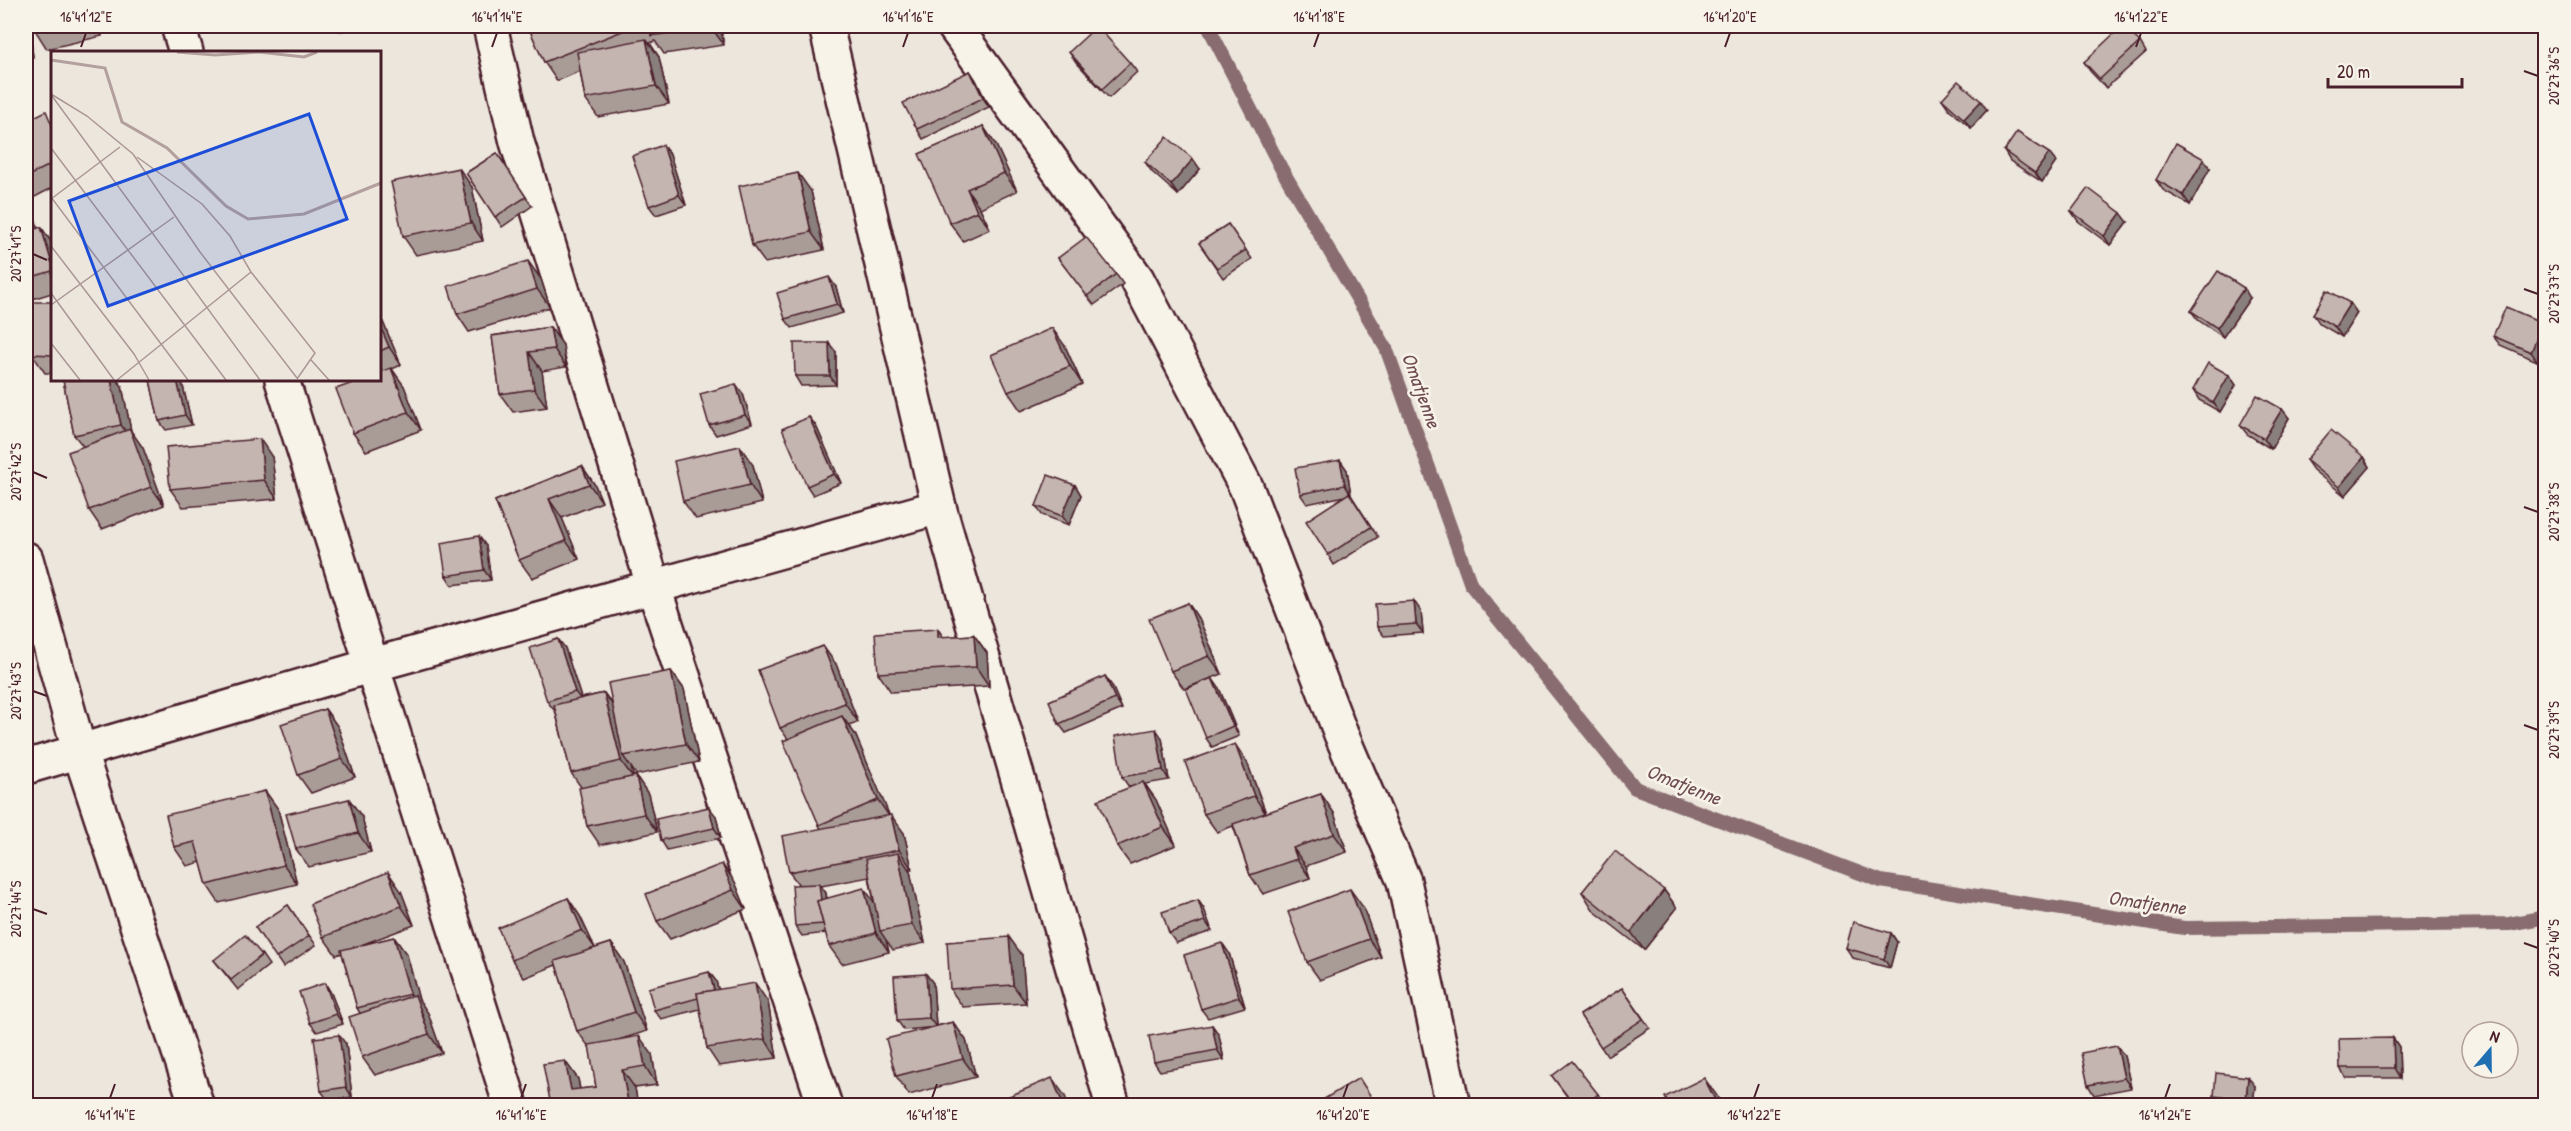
<svg xmlns="http://www.w3.org/2000/svg" width="2571" height="1131" font-family="'Patrick Hand',sans-serif">
<style>
.lines{fill:none;stroke-linecap:round;stroke-linejoin:round}
.stream{stroke:#896c6f;stroke-width:14}
.minor-casing{stroke:#4a1f2b;stroke-width:38}
.minor{stroke:#f7f3e8;stroke-width:33}
.wall{fill:#a99c97;stroke:#4a1f2b;stroke-width:1.5;fill-rule:evenodd}
.shaded-wall{fill:#897f7b;stroke:#4a1f2b;stroke-width:1.5}
.building{fill:#c4b5b0;stroke:#4a1f2b;stroke-width:1.5}
.ticks{fill:none;stroke:#4a1f2b;stroke-width:2}
.labels{text-anchor:middle;dominant-baseline:central;stroke-width:5;stroke-linejoin:round;paint-order:stroke}
.water-label{font-size:20px;font-style:italic;fill:#6f4c53;stroke:#f7f3e8}
.inset-river{fill:none;stroke:#b39f9d;stroke-width:3}
.inset-road{fill:none;stroke:#ab9696;stroke-width:1.5}
.view{fill:#1d4ed8;fill-opacity:0.15;stroke:#1d4ed8;stroke-width:3}
.inset-edge{fill:none;stroke:#4a1f2b;stroke-width:3}
.neatline{fill:none;stroke:#4a1f2b;stroke-width:2}
.ticks-label{font-size:15px;text-anchor:middle;fill:#4a1f2b}
</style>
<rect width="100%" height="100%" fill="#ece6dd"/>
<filter id="ink" filterUnits="userSpaceOnUse"><feTurbulence type="fractalNoise" baseFrequency=".0167" numOctaves="2"/><feDisplacementMap in="SourceGraphic" scale="12" xChannelSelector="R" yChannelSelector="G"/><feConvolveMatrix kernelMatrix="1 2 1 2 8 2 1 2 1" color-interpolation-filters="sRGB"/></filter>
<g filter="url(#ink)">
<g class="lines">
<polyline class="stream" points="1208,26 1281,168 1386,348 1471,585 1635,788 1881,881 2184,928 2509,924 2546,917"/>
<g class="minor-casing">
<g id="minor">
<polyline points="178,26 186,52"/>
<polyline points="490,26 517,142 653,585 825,1106"/>
<polyline points="826,26 939,507 1113,1106"/>
<polyline points="954,26 1137,279 1246,487 1341,734 1404,881 1453,1106"/>
<polyline points="282,380 511,1106"/>
<polyline points="26,559 80,753 197,1106"/>
<polyline points="26,767 373,665 939,507"/>
</g>
</g>
<use href="#minor" class="minor"/>
</g>
<g class="wall">
<polygon points="26,26 29,26 33,57 26,58"/>
<polygon points="33,26 100,26 102,36 47,49 35,30"/>
<polygon points="336,26 366,26 367,27 340,31"/>
<polygon points="528,26 720,26 724,45 664,54 655,41 650,43 659,57 669,104 598,117 585,99 580,71 557,81 544,62"/>
<polygon points="2140,42 2146,52 2106,88 2090,71 2084,62"/>
<polygon points="1069,52 1130,63 1137,72 1109,98 1076,62"/>
<polygon points="970,71 976,80 989,107 923,139 917,129"/>
<polygon points="1942,99 1987,110 1971,128 1949,109"/>
<polygon points="26,121 52,121 52,188 27,201 32,209 38,228 41,227 52,243 52,293 26,301"/>
<polygon points="983,126 996,145 1017,191 980,208 990,229 963,241 950,223"/>
<polygon points="2004,151 2056,162 2042,182 2010,161"/>
<polygon points="497,153 532,206 502,227 466,173"/>
<polygon points="670,155 686,205 656,215 649,206"/>
<polygon points="1145,162 1200,169 1178,195 1152,172"/>
<polygon points="2210,168 2190,205 2163,190 2156,180"/>
<polygon points="472,187 483,241 416,255 403,236"/>
<polygon points="811,191 824,250 765,263 752,245"/>
<polygon points="2071,211 2128,222 2110,245 2078,221"/>
<polygon points="1228,224 1252,259 1223,278 1199,243"/>
<polygon points="1058,258 1116,274 1123,284 1094,305"/>
<polygon points="541,279 550,307 469,332 457,314"/>
<polygon points="836,287 843,313 792,328 785,319"/>
<polygon points="2250,298 2223,337 2198,320 2191,311"/>
<polygon points="52,302 52,373 45,373 32,354"/>
<polygon points="2350,303 2357,313 2342,337 2320,324 2313,314"/>
<polygon points="380,315 401,365 392,369 404,386 421,430 366,451 353,433 352,383 350,380 380,380"/>
<polygon points="550,327 563,345 566,367 542,371 547,407 513,412 500,394 492,336"/>
<polygon points="2546,327 2546,342 2537,361 2500,345 2493,336"/>
<polygon points="1065,346 1082,384 1021,411 1008,392"/>
<polygon points="836,352 836,385 801,386 795,376"/>
<polygon points="2229,375 2236,385 2220,412 2199,400 2193,390"/>
<polygon points="63,380 117,380 122,386 131,431 143,448 164,505 102,529 89,510 83,446 74,435"/>
<polygon points="150,380 181,380 182,382 192,425 166,430 159,421"/>
<polygon points="743,394 752,424 716,435 709,425"/>
<polygon points="2282,409 2289,418 2271,449 2247,434 2240,425"/>
<polygon points="809,417 816,426 841,483 813,495 807,486"/>
<polygon points="272,457 277,499 183,507 170,489"/>
<polygon points="2364,457 2370,467 2345,496 2313,470 2306,460"/>
<polygon points="1340,460 1347,470 1351,495 1378,537 1334,565 1328,555 1345,496 1307,504 1300,494"/>
<polygon points="753,465 762,503 696,519 683,501"/>
<polygon points="582,466 595,485 602,502 562,518 579,559 532,578 519,560 495,501"/>
<polygon points="1075,485 1081,495 1069,525 1042,515 1036,506"/>
<polygon points="486,546 491,580 452,585 446,576"/>
<polygon points="1188,603 1200,621 1222,674 1184,689 1171,671"/>
<polygon points="1421,611 1423,633 1384,636 1377,627"/>
<polygon points="974,635 987,653 989,686 891,692 878,673 943,637"/>
<polygon points="558,639 565,648 581,698 604,693 612,704 671,671 684,689 699,762 636,775 631,767 633,776 636,776 648,794 657,832 600,845 587,826 581,787 571,773 555,710 554,710 547,701"/>
<path d="M836,664l22,58 -10,3 7,9 34,81 15,18 8,36h-3l1,2 15,72 -32,7 -7,-10 3,12 -47,12 -13,-18 -3,-13 -24,3 -7,-10 4,-41 -10,-13 32,-43 -2,-4 -31,-86 -8,-11zM869,877l5,25 -47,-4 -1,-5 -5,-7z"/>
<polygon points="1105,676 1112,686 1122,709 1066,733 1059,724"/>
<polygon points="1212,678 1219,688 1239,736 1212,747 1206,738"/>
<polygon points="325,709 338,727 355,777 311,793 298,775"/>
<polygon points="1162,738 1169,780 1145,784 1156,800 1176,845 1130,864 1117,846 1131,786 1129,787 1122,777"/>
<polygon points="1247,762 1266,813 1321,794 1334,813 1347,852 1306,866 1310,878 1263,894 1250,875 1233,826 1217,832 1204,814"/>
<polygon points="265,791 278,809 297,884 219,903 207,885 201,862 187,866 174,847"/>
<polygon points="349,799 362,817 371,852 309,867 296,849"/>
<polygon points="716,816 721,838 667,850 661,840"/>
<polygon points="735,882 746,909 670,939 657,921"/>
<polygon points="1664,890 1677,908 1644,950 1594,911 1582,892"/>
<polygon points="401,891 414,925 361,945 394,937 407,955 419,1000 428,1013 442,1053 375,1075 362,1057 360,1013 357,1008 342,953 336,955 323,937"/>
<polygon points="568,898 580,916 595,948 589,950 611,943 624,962 647,1031 618,1040 652,1054 657,1085 635,1088 638,1106 551,1106 565,1061 578,1079 580,1089 596,1087 590,1048 577,1031 556,965 524,978 512,960"/>
<polygon points="1198,900 1204,909 1212,931 1176,943 1169,933"/>
<polygon points="288,905 316,945 283,967 255,927"/>
<polygon points="1363,907 1381,957 1320,980 1307,962"/>
<polygon points="1891,933 1897,942 1890,968 1853,958 1846,948"/>
<polygon points="1222,943 1229,953 1245,1007 1208,1018 1201,1009"/>
<polygon points="262,955 269,965 238,990 214,960"/>
<polygon points="1022,955 1026,1003 963,1007 950,989"/>
<polygon points="709,972 716,981 718,989 768,1002 777,1058 719,1066 707,1048 700,1009 661,1019 654,1010"/>
<polygon points="926,974 933,983 936,1026 953,1022 966,1040 976,1077 909,1095 896,1076 928,1028 904,1030 897,1020"/>
<polygon points="325,983 331,993 343,1024 317,1032 310,1023"/>
<polygon points="1622,988 1650,1028 1607,1056 1580,1015"/>
<polygon points="1212,1025 1219,1035 1224,1060 1160,1071 1154,1062"/>
<polygon points="2393,1038 2399,1047 2400,1078 2346,1078 2340,1068"/>
<polygon points="346,1044 352,1097 328,1100 321,1091"/>
<polygon points="2117,1046 2124,1056 2131,1088 2094,1095 2088,1085"/>
<polygon points="1552,1076 1598,1094 1605,1104 1603,1106 1574,1106"/>
<polygon points="2255,1086 2253,1106 2220,1106 2214,1096"/>
</g>
<g class="shaded-wall">
<polygon points="26,26 29,26 33,57 27,47"/>
<polygon points="95,26 100,26 102,36"/>
<polygon points="711,27 711,26 720,26 724,45"/>
<polygon points="646,39 659,57 669,104 656,86"/>
<polygon points="970,71 976,80 989,107 983,98"/>
<polygon points="1981,101 1987,110 1971,128 1964,119"/>
<polygon points="983,126 996,145 1017,191 1004,173"/>
<polygon points="663,145 670,155 686,205 679,195"/>
<polygon points="2049,153 2056,162 2042,182 2035,173"/>
<polygon points="1193,159 1200,169 1178,195 1171,185"/>
<polygon points="2204,159 2210,168 2190,205 2183,195"/>
<polygon points="459,168 472,187 483,241 471,223"/>
<polygon points="798,173 811,191 824,250 811,232"/>
<polygon points="967,189 980,208 990,229 977,211"/>
<polygon points="26,199 32,209 43,243 37,234"/>
<polygon points="2121,213 2128,222 2110,245 2104,236"/>
<polygon points="41,227 52,243 52,264"/>
<polygon points="528,261 541,279 550,307 537,289"/>
<polygon points="829,277 836,287 843,313 837,304"/>
<polygon points="2244,288 2250,298 2223,337 2217,328"/>
<polygon points="2350,303 2357,313 2342,337 2335,327"/>
<polygon points="380,315 401,365 389,347 380,326"/>
<polygon points="2543,323 2546,327 2546,342 2537,361 2531,352"/>
<polygon points="550,327 563,345 566,367 554,349"/>
<polygon points="1052,328 1065,346 1082,384 1070,366"/>
<polygon points="829,343 836,352 836,385 830,376"/>
<polygon points="529,352 542,371 547,407 534,389"/>
<polygon points="391,368 404,386 421,430 408,412"/>
<polygon points="2229,375 2236,385 2220,412 2213,403"/>
<polygon points="111,380 117,380 122,386 131,431 143,448 164,505 151,487 134,443 121,425"/>
<polygon points="177,380 181,380 182,382 192,425 185,415"/>
<polygon points="736,384 743,394 752,424 745,415"/>
<polygon points="2282,409 2289,418 2271,449 2264,439"/>
<polygon points="809,417 816,426 841,483 834,474"/>
<polygon points="260,439 272,457 277,499 264,480"/>
<polygon points="740,446 753,465 762,503 750,485"/>
<polygon points="2364,457 2370,467 2345,496 2339,487"/>
<polygon points="1340,460 1347,470 1351,495 1345,485"/>
<polygon points="582,466 595,485 602,502 589,484"/>
<polygon points="1075,485 1081,495 1069,525 1062,516"/>
<polygon points="549,499 562,518 579,559 566,541"/>
<polygon points="479,536 486,546 491,580 484,570"/>
<polygon points="1414,601 1421,611 1423,633 1416,624"/>
<polygon points="1188,603 1200,621 1222,674 1209,656"/>
<polygon points="938,629 950,647 938,637"/>
<polygon points="974,635 987,653 989,686 976,667"/>
<polygon points="558,639 565,648 582,701 575,692"/>
<polygon points="823,646 836,664 858,722 845,703"/>
<polygon points="671,671 684,689 699,762 686,744"/>
<polygon points="1105,676 1112,686 1122,709 1115,699"/>
<polygon points="1212,678 1219,688 1239,736 1233,726"/>
<polygon points="604,693 617,711 623,756 631,767 634,779 621,761"/>
<polygon points="325,709 338,727 355,777 342,759"/>
<polygon points="842,716 855,734 891,819 878,800"/>
<polygon points="1156,729 1162,738 1169,780 1163,770"/>
<polygon points="1235,744 1247,762 1266,814 1254,796"/>
<polygon points="636,776 648,794 657,832 644,814"/>
<polygon points="1143,782 1156,800 1176,845 1163,827"/>
<polygon points="265,791 278,809 297,884 284,865"/>
<polygon points="1321,794 1334,813 1347,852 1334,834"/>
<polygon points="349,799 362,817 371,852 358,833"/>
<polygon points="709,807 716,816 721,838 714,828"/>
<polygon points="891,815 904,833 912,869 899,850"/>
<polygon points="1293,848 1306,866 1310,878 1297,859"/>
<polygon points="898,853 910,871 925,943 912,925"/>
<polygon points="722,864 735,882 746,909 733,890"/>
<polygon points="388,872 401,891 414,925 401,906"/>
<polygon points="819,884 826,893 829,933 823,924"/>
<polygon points="864,888 877,906 880,931 886,940 889,952 876,933"/>
<polygon points="1350,889 1363,907 1381,957 1369,939"/>
<polygon points="1664,890 1677,908 1644,950 1631,932"/>
<polygon points="568,898 580,916 595,948 582,930"/>
<polygon points="1198,900 1204,909 1212,931 1205,921"/>
<polygon points="1891,933 1897,942 1890,968 1884,959"/>
<polygon points="394,937 407,955 419,1000 428,1013 442,1053 429,1034 421,1010 410,994"/>
<polygon points="1009,937 1022,955 1026,1003 1013,985"/>
<polygon points="611,943 624,962 647,1031 634,1012"/>
<polygon points="1222,943 1229,953 1245,1007 1239,997"/>
<polygon points="709,972 716,981 722,1003 715,993"/>
<polygon points="926,974 933,983 936,1027 929,1018"/>
<polygon points="325,983 331,993 343,1024 336,1014"/>
<polygon points="755,983 768,1002 777,1058 765,1039"/>
<polygon points="953,1022 966,1040 976,1077 963,1059"/>
<polygon points="1212,1025 1219,1035 1224,1060 1217,1050"/>
<polygon points="339,1035 346,1044 352,1097 346,1087"/>
<polygon points="639,1036 652,1054 657,1085 645,1066"/>
<polygon points="2393,1038 2399,1047 2400,1078 2394,1068"/>
<polygon points="2117,1046 2124,1056 2131,1088 2124,1078"/>
<polygon points="565,1061 578,1079 583,1106 571,1090"/>
<polygon points="622,1070 635,1088 638,1106 630,1106 628,1102"/>
<polygon points="2248,1077 2255,1086 2253,1106 2250,1106 2246,1100"/>
<polygon points="1052,1078 1065,1096 1069,1106 1064,1106"/>
<polygon points="1704,1078 1717,1096 1722,1106 1718,1106"/>
</g>
<g class="building">
<polygon points="33,26 56,26 35,30"/>
<polygon points="528,26 635,26 544,62"/>
<polygon points="650,26 711,26 711,27 651,36"/>
<polygon points="1097,26 1130,63 1102,89 1069,52"/>
<polygon points="2122,26 2140,42 2100,79 2084,62"/>
<polygon points="646,39 656,86 585,99 577,52"/>
<polygon points="970,71 983,98 917,129 903,103"/>
<polygon points="1958,81 1981,101 1964,119 1942,99"/>
<polygon points="46,111 52,125 52,164 26,177 26,121"/>
<polygon points="983,126 1004,173 967,189 977,211 950,223 919,154"/>
<polygon points="2017,132 2049,153 2035,173 2004,151"/>
<polygon points="1167,137 1193,159 1171,185 1145,162"/>
<polygon points="2176,143 2204,159 2183,195 2156,180"/>
<polygon points="663,145 679,195 649,206 632,156"/>
<polygon points="497,153 526,197 495,217 466,173"/>
<polygon points="459,168 471,223 403,236 391,182"/>
<polygon points="798,173 811,232 752,245 739,186"/>
<polygon points="2088,188 2121,213 2104,236 2071,211"/>
<polygon points="26,199 35,229 26,232"/>
<polygon points="1228,224 1246,250 1217,268 1199,243"/>
<polygon points="41,227 52,264 52,271 26,279 26,232"/>
<polygon points="1086,237 1116,274 1087,296 1058,258"/>
<polygon points="528,261 537,289 457,314 448,286"/>
<polygon points="2218,271 2244,288 2217,328 2191,311"/>
<polygon points="829,277 837,304 785,319 777,293"/>
<polygon points="2327,290 2350,303 2335,327 2313,314"/>
<polygon points="32,302 52,302 52,355 32,354"/>
<polygon points="2506,307 2543,323 2531,352 2493,336"/>
<polygon points="380,326 389,347 380,351"/>
<polygon points="550,327 554,349 529,352 534,389 500,394 492,336"/>
<polygon points="1052,328 1070,366 1008,392 991,355"/>
<polygon points="794,343 829,343 830,376 795,376"/>
<polygon points="2208,363 2229,375 2213,403 2193,390"/>
<polygon points="391,368 408,412 353,433 336,389 361,380 380,380 380,372"/>
<polygon points="63,380 111,380 121,425 74,435"/>
<polygon points="150,380 177,380 185,415 159,421"/>
<polygon points="736,384 745,415 709,425 700,394"/>
<polygon points="2257,395 2282,409 2264,439 2240,425"/>
<polygon points="809,417 834,474 807,486 782,429"/>
<polygon points="130,429 151,487 89,510 68,452"/>
<polygon points="2331,430 2364,457 2339,487 2306,460"/>
<polygon points="260,439 264,480 170,489 166,447"/>
<polygon points="740,446 750,485 683,501 674,461"/>
<polygon points="1340,460 1345,485 1300,494 1295,468"/>
<polygon points="582,466 589,484 549,499 566,541 519,560 495,501"/>
<polygon points="1048,475 1075,485 1062,516 1036,506"/>
<polygon points="1349,493 1371,527 1328,555 1306,521"/>
<polygon points="479,536 484,570 446,576 441,543"/>
<polygon points="1414,601 1416,624 1377,627 1375,604"/>
<polygon points="1188,603 1209,656 1171,671 1149,619"/>
<polygon points="938,629 938,637 974,635 976,667 878,673 875,633"/>
<polygon points="558,639 575,692 547,701 530,648"/>
<polygon points="823,646 845,703 780,728 758,670"/>
<polygon points="671,671 686,744 623,756 608,683"/>
<polygon points="1105,676 1115,699 1059,724 1049,701"/>
<polygon points="1212,678 1233,726 1206,738 1186,689"/>
<polygon points="604,693 621,761 571,773 554,705"/>
<polygon points="325,709 342,759 298,775 281,724"/>
<polygon points="842,716 878,800 819,825 783,741"/>
<polygon points="1156,729 1163,770 1122,777 1115,736"/>
<polygon points="1235,744 1254,796 1204,814 1185,762"/>
<polygon points="636,776 644,814 587,826 579,788"/>
<polygon points="1143,782 1163,827 1117,846 1098,800"/>
<polygon points="265,791 284,865 207,885 195,842 174,847 166,815"/>
<polygon points="1321,794 1334,834 1293,848 1297,859 1250,875 1233,824"/>
<polygon points="349,799 358,833 296,849 286,814"/>
<polygon points="709,807 714,828 661,840 656,819"/>
<polygon points="891,815 899,850 789,872 782,836"/>
<polygon points="1615,851 1664,890 1631,932 1582,892"/>
<polygon points="898,853 912,925 880,931 866,859"/>
<polygon points="722,864 733,890 657,921 646,894"/>
<polygon points="388,872 401,906 323,937 310,904"/>
<polygon points="819,884 821,900 817,901 823,924 795,926 792,885"/>
<polygon points="864,888 876,933 829,946 817,901"/>
<polygon points="1350,889 1369,939 1307,962 1288,912"/>
<polygon points="568,898 582,930 512,960 498,928"/>
<polygon points="1198,900 1205,921 1169,933 1162,912"/>
<polygon points="288,905 309,936 276,958 255,927"/>
<polygon points="1853,922 1891,933 1884,959 1846,948"/>
<polygon points="245,935 262,955 231,980 214,960"/>
<polygon points="394,937 410,994 357,1008 341,950"/>
<polygon points="1009,937 1013,985 950,989 947,942"/>
<polygon points="611,943 634,1012 577,1031 555,961"/>
<polygon points="1222,943 1239,997 1201,1009 1184,955"/>
<polygon points="709,972 714,990 697,993 698,998 654,1010 648,988"/>
<polygon points="926,974 929,1018 897,1020 894,976"/>
<polygon points="325,983 336,1014 310,1023 299,992"/>
<polygon points="755,983 765,1039 707,1048 697,993"/>
<polygon points="1622,988 1643,1019 1601,1047 1580,1015"/>
<polygon points="415,995 429,1034 362,1057 349,1017"/>
<polygon points="953,1022 963,1059 896,1076 886,1039"/>
<polygon points="1212,1025 1217,1050 1154,1062 1149,1036"/>
<polygon points="339,1035 346,1087 321,1091 314,1038"/>
<polygon points="639,1036 645,1066 622,1070 628,1102 608,1106 551,1106 543,1064 565,1061 571,1090 596,1087 589,1045"/>
<polygon points="2393,1038 2394,1068 2340,1068 2339,1039"/>
<polygon points="2117,1046 2124,1078 2088,1085 2081,1053"/>
<polygon points="1572,1061 1598,1094 1584,1106 1575,1106 1552,1076"/>
<polygon points="2216,1073 2248,1077 2246,1100 2214,1096"/>
<polygon points="1052,1078 1064,1106 988,1105"/>
<polygon points="1359,1078 1375,1103 1372,1106 1320,1106 1319,1102"/>
<polygon points="1704,1078 1718,1106 1669,1106 1665,1097"/>
</g>
</g>
<path class="ticks" d="M81,47l5,-14M492,47l5,-14M903,47l5,-14M1314,47l5,-14M1725,47l5,-14M2136,47l5,-14M2524,71l14,5M33,254l14,6M2524,289l14,5M33,472l14,6M2524,507l14,5M33,691l14,5M2524,725l14,5M33,909l14,5M2524,943l14,5M110,1098l5,-14M521,1098l5,-14M932,1098l5,-14M1343,1098l5,-14M1754,1098l5,-14M2165,1098l5,-14"/>
<g class="labels">
<g class="water-label">
<text transform="translate(1422 390) rotate(70)">Omatjenne</text>
<text transform="translate(1684 784) rotate(22)">Omatjenne</text>
<text transform="translate(2147 902) rotate(8)">Omatjenne</text>
</g>
</g>
<g transform="translate(51 51)">
<rect width="330" height="330" fill="#ece6dd"/>
<path class="inset-river" d="M126,1l38,3 44,-3 45,5 13,-5M0,9l54,8 17,54 45,26 59,58 22,13 56,-5 77,-31"/>
<path class="inset-road" d="M0,43l36,22 46,38 67,98 97,126M1,45l208,284M0,97l175,232M86,106l65,47 28,32 21,36 64,81 -18,26M0,146l137,183M0,148l69,-52M0,195l83,108 15,26M0,242l63,87M0,254l123,-88M0,292l29,37M260,309l18,20M66,329l134,-108"/>
<path class="view" d="M258,63l38,105 -239,87 -39,-105z"/>
<rect width="330" height="330" class="inset-edge"/>
</g>
<rect width="2571" height="1131" fill="none" stroke="#f7f3e8" stroke-width="66"/>
<g transform="translate(2490 1050) rotate(20)"><circle r="28" fill="#f7f3e8" stroke="#b29e9c" stroke-width="1.5"/>
<path d="M0-4.5L10 22L0 15L-10 22Z" fill="#1f6fb2"/>
<text y="-9" font-size="16" font-weight="bold" text-anchor="middle" fill="#4a1f2b">N</text>
</g>
<path d="M2328 78v9h134v-9" fill="none" stroke="#4a1f2b" stroke-width="3"/>
<text x="2337" y="78" font-size="18" fill="#4a1f2b" stroke="#f7f3e8" stroke-width="4.5" paint-order="stroke">20 m</text>
<rect x="33" y="33" width="2505" height="1065" class="neatline"/>
<g class="ticks-label">
<text x="86" y="22">16°41'12"E</text>
<text x="497" y="22">16°41'14"E</text>
<text x="908" y="22">16°41'16"E</text>
<text x="1319" y="22">16°41'18"E</text>
<text x="1730" y="22">16°41'20"E</text>
<text x="2141" y="22">16°41'22"E</text>
<text transform="translate(2554 76) rotate(-90)" y="5">20°27'36"S</text>
<text transform="translate(16 254) rotate(-90)" y="5">20°27'41"S</text>
<text transform="translate(2554 294) rotate(-90)" y="5">20°27'37"S</text>
<text transform="translate(16 472) rotate(-90)" y="5">20°27'42"S</text>
<text transform="translate(2554 512) rotate(-90)" y="5">20°27'38"S</text>
<text transform="translate(16 691) rotate(-90)" y="5">20°27'43"S</text>
<text transform="translate(2554 730) rotate(-90)" y="5">20°27'39"S</text>
<text transform="translate(16 909) rotate(-90)" y="5">20°27'44"S</text>
<text transform="translate(2554 948) rotate(-90)" y="5">20°27'40"S</text>
<text x="110" y="1120">16°41'14"E</text>
<text x="521" y="1120">16°41'16"E</text>
<text x="932" y="1120">16°41'18"E</text>
<text x="1343" y="1120">16°41'20"E</text>
<text x="1754" y="1120">16°41'22"E</text>
<text x="2165" y="1120">16°41'24"E</text>
</g>
</svg>
